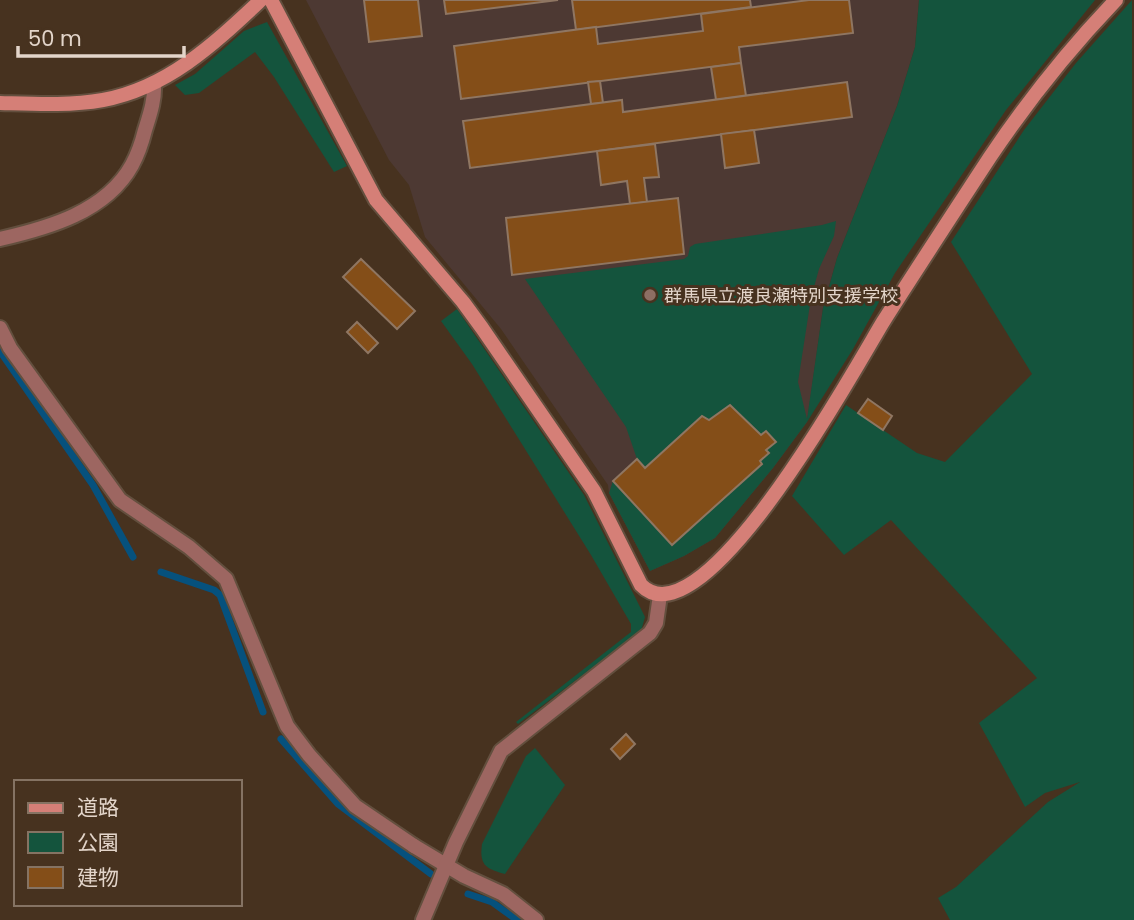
<svg xmlns="http://www.w3.org/2000/svg" width="1134" height="920" font-family="Poppins,'Noto Sans JP',sans-serif">
<style>
.education{fill:#4d3933}
.green{fill:#14543d}
.lines{fill:none;stroke-linecap:round;stroke-linejoin:round}
.stream{stroke:#06517d;stroke-width:7}
.building{fill:#844e18;stroke:#8f7662;stroke-width:2}
.lane-casing{stroke:#634f3e;stroke-width:18}
.street-casing{stroke:#634f3e;stroke-width:18}
.secondary-casing{stroke:#634f3e;stroke-width:18}
.lane{stroke:#9d6661;stroke-width:14}
.street{stroke:#9d6661;stroke-width:14}
.secondary{stroke:#d57f77;stroke-width:14}
.education-dot{fill:#8d6e63;stroke:#47321f;stroke-width:2.5}
.labels{text-anchor:middle;dominant-baseline:central;stroke-width:6;stroke-linejoin:round;paint-order:stroke}
.poi-label{font-size:18px;fill:#e3d5ca;stroke:#47321f;text-anchor:start}
</style>
<rect width="100%" height="100%" fill="#47321f"/>
<polygon class="education" points="306,0 919,0 915,47 897,106 837,258 823,308 807,422 773,468 715,538 684,556 650,571 609,493 608,485 501,329 425,237 409,185 389,160"/>
<g class="green">
<polygon points="919,0 1095,0 1006,110 895,273 853,349 807,422 773,468 715,538 684,556 650,571 609,493 613,481 672,545 762,464 760,461 766,450 775,442 766,431 761,435 730,405 709,420 702,416 645,468 637,459 626,427 525,279 684,259 688,256 690,247 695,244 822,225 836,221 834,236 819,269 811,298 798,382 807,419 823,308 837,258 897,106 915,47"/>
<polygon points="1132,0 1134,920 950,920 938,898 956,887 1048,802 1080,782 1045,793 1025,807 979,723 1037,678 891,520 844,555 792,496 846,405 917,453 945,462 1032,374 951,242 1024,130 1076,63"/>
<polygon points="267,22 347,166 334,172 274,77 255,52 199,93 185,95 175,85 195,74 244,31"/>
<polygon points="457,309 584,495 645,617 641,631 518,724 516,722 631,632 631,624 591,555 472,364 441,321"/>
<path d="M535,748l30,37 -60,89c-19,-5 -26,-9 -23,-30l44,-88z"/>
</g>
<g class="lines">
<g class="stream">
<polyline points="0,351 93,485 133,557"/>
<polyline points="161,572 214,590 220,595 263,712"/>
<polyline points="281,739 338,804 431,874"/>
<polyline points="468,894 492,902 517,920"/>
</g>
</g>
<g class="building">
<polygon points="364,0 418,0 422,36 369,42"/>
<polygon points="444,0 558,0 446,14"/>
<polygon points="572,0 750,0 751,7 576,30"/>
<polygon points="809,0 849,0 853,33 739,47 741,63 461,99 454,46 596,27 598,44 703,31 701,14"/>
<polygon points="741,63 746,96 716,100 711,67"/>
<polygon points="600,81 603,103 591,104 588,82"/>
<polygon points="847,82 852,117 470,168 463,121 622,100 623,112"/>
<polygon points="754,130 759,163 725,168 721,134"/>
<polygon points="655,144 659,177 644,178 647,202 630,204 627,181 601,185 597,151"/>
<polygon points="678,198 684,254 512,275 506,218"/>
<polygon points="361,259 415,311 397,329 343,277"/>
<polygon points="357,322 378,343 368,353 347,332"/>
<polygon points="868,399 892,416 883,430 858,413"/>
<polygon points="730,405 761,435 766,431 776,442 766,450 769,453 760,461 762,464 672,545 613,481 637,459 645,468 702,416 709,420"/>
<polygon points="626,734 635,744 620,759 611,749"/>
</g>
<g class="lines">
<g class="lane-casing">
<g id="lane">
<path d="M0,239c48,-11 106,-27 132,-74 6,-11 10,-23 13,-35 5,-16 10,-30 9,-47"/>
<polyline points="0,328 10,348 120,500 189,547 226,579 287,726 309,755 355,806 414,846"/>
</g>
</g>
<g class="street-casing">
<g id="street">
<polyline points="414,846 464,876 503,894 536,920"/>
<polyline points="423,920 456,842 501,751 650,633 656,623 660,595"/>
</g>
</g>
<g class="secondary-casing">
<g id="secondary">
<path d="M271,0l105,200 87,102 19,26 112,163 47,94c62,63 217,-222 242,-263 35,-55 71,-110 107,-165 37,-55 80,-109 126,-157"/>
<path d="M0,103c34,1 69,3 103,-3 65,-12 112,-57 158,-100"/>
</g>
</g>
<use href="#lane" class="lane"/>
<use href="#street" class="street"/>
<use href="#secondary" class="secondary"/>
</g>
<circle class="education-dot" cx="650" cy="295" r="7"/>
<g class="labels">
<g class="poi-label">
<text x="664" y="295">群馬県立渡良瀬特別支援学校</text>
</g>
</g>
<rect x="14" y="780" width="228" height="126" fill="#47321f" stroke="#857363" stroke-width="2"/>
<rect x="28" y="803" width="35" height="10" fill="#d57f77" stroke="#857363" stroke-width="2"/>
<text x="77" y="815" font-size="21" fill="#e3d5ca">道路</text>
<rect x="28" y="832" width="35" height="21" fill="#14543d" stroke="#857363" stroke-width="2"/>
<text x="77" y="850" font-size="21" fill="#e3d5ca">公園</text>
<rect x="28" y="867" width="35" height="21" fill="#844e18" stroke="#857363" stroke-width="2"/>
<text x="77" y="885" font-size="21" fill="#e3d5ca">建物</text>
<path d="M18 46v10h166v-10" fill="none" stroke="#e3d5ca" stroke-width="3.5"/>
<text x="28" y="46" font-size="21" fill="#e3d5ca" stroke="#47321f" stroke-width="5" paint-order="stroke">50 m</text>
</svg>
